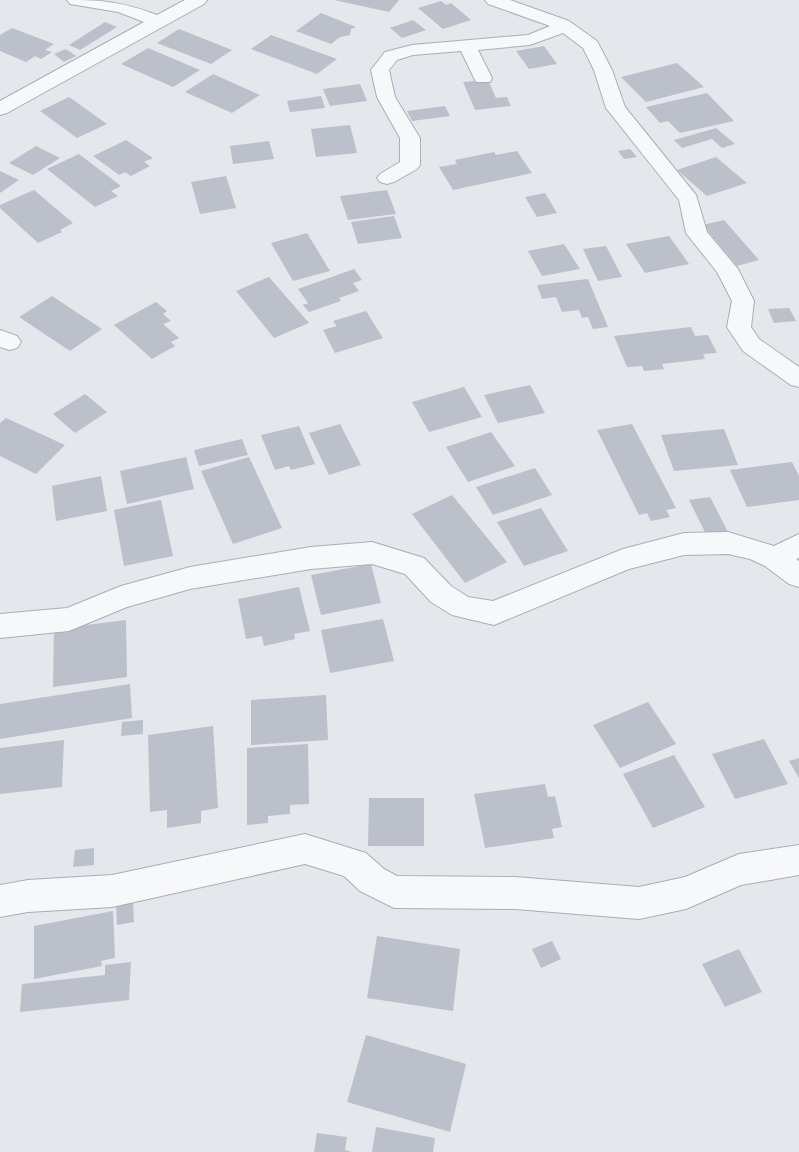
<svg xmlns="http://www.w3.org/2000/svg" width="799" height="1152" font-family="'Work Sans',sans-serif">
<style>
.building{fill:#bbc0ca}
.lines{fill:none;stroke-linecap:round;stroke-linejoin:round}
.minor-casing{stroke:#a9aeb7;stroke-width:2}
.minor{fill:#f7f8fa;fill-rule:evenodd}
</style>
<rect width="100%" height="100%" fill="#e4e7ec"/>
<g class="building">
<polygon points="334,0 399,0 389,12"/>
<polygon points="441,1 446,5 451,3 471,20 443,29 418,8"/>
<polygon points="321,13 356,27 351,29 350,35 340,37 331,44 296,31"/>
<polygon points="413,20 426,30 402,38 390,28"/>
<polygon points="105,22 117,27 80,50 69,45"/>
<polygon points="12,28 54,44 45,50 52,52 41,59 35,56 26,62 0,51 0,35"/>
<polygon points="179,29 232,50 211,64 157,43"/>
<polygon points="271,35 337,59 317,74 251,49"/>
<polygon points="544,46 557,64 529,69 516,51"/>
<polygon points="148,48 200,70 173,87 121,64"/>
<polygon points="66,49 76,56 64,62 54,54"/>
<polygon points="677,63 704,87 646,102 621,77"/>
<polygon points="213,74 260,95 232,113 185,92"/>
<polygon points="488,80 496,98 507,97 511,106 475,110 463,82"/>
<polygon points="360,84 367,101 330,106 323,89"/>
<polygon points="707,93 734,121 680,133 668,121 660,123 646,107"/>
<polygon points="321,96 325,108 290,112 287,101"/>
<polygon points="69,97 107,124 77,138 40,111"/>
<polygon points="445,106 450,116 412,121 407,111"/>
<polygon points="350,125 357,153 316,157 311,129"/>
<polygon points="716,128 735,144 722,148 712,139 682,148 674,140"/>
<polygon points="126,140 153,158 144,162 150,166 131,176 125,172 119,175 93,156"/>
<polygon points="269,141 274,159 233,164 230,146"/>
<polygon points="36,146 60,158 33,175 9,163"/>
<polygon points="630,149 637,157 624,159 618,151"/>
<polygon points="517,151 532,173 453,190 439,167 457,164 455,160 494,152 496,155"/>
<polygon points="79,154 121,186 111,191 118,196 95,207 47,169"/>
<polygon points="716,157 747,183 707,196 677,170"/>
<polygon points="0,171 19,180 0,193"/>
<polygon points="226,176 236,208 200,214 191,182"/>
<polygon points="34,190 73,223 60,230 62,232 38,243 0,208 0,205"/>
<polygon points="387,190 396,214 348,220 340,196"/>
<polygon points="545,193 557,213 537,217 525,197"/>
<polygon points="394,216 402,238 358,244 351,222"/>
<polygon points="724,220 759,260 737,266 703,225"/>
<polygon points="307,233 330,271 293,281 271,243"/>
<polygon points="669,236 689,264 645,273 626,244"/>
<polygon points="564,244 580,269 542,276 528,251"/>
<polygon points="606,246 622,277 598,281 583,249"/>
<polygon points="354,269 362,280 353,283 359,291 339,298 341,301 309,312 303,305 308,303 298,289"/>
<polygon points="269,277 309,323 274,338 236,291"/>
<polygon points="588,279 608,327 593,329 588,317 582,318 579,310 562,312 556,297 542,299 537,285"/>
<polygon points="52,296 102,329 70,351 19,317"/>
<polygon points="156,302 167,311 163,314 171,321 163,324 179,338 171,342 175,346 152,359 114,325"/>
<polygon points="789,308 796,321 774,323 768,309"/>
<polygon points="366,311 383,338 335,353 323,330 337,326 333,321"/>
<polygon points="691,327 695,336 708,335 717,353 703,354 705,359 662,364 664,369 644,371 642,366 627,367 614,336"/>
<polygon points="530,385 545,413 498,423 484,395"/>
<polygon points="464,387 482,417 429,432 412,402"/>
<polygon points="85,394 107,412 75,433 53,414"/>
<polygon points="6,418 65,445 36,474 0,456 0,423"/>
<polygon points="340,424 361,465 329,475 309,433"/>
<polygon points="632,424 676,508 666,510 670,517 651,521 647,513 639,515 597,430"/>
<polygon points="299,426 315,464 291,470 289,466 275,470 261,435"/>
<polygon points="724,429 738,465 674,471 661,435"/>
<polygon points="491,432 515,466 468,482 446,447"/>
<polygon points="242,439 248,455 199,466 194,450"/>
<polygon points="186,457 194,489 127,504 120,471"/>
<polygon points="249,457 282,528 233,544 201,471"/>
<polygon points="792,462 799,476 799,500 747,507 730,470"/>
<polygon points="535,468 552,495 493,515 476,487"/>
<polygon points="101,476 107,511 56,521 52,486"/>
<polygon points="452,495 507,562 465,583 412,514"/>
<polygon points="710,497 728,532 707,536 689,500"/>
<polygon points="161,500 173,556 124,566 114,510"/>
<polygon points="541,508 568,551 524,566 497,522"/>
<polygon points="371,564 381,603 321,615 311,575"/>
<polygon points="299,587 310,631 294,634 295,639 264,646 262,636 246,639 238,599"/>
<polygon points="383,619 394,661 330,673 321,630"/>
<polygon points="126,620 127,677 53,687 54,629"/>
<polygon points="130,684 132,718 0,739 0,704"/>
<polygon points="326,695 328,740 251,745 251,700"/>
<polygon points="648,702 676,744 620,768 593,725"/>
<polygon points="143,720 143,734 121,736 122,722"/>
<polygon points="213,726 218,808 201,811 201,823 167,828 167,810 150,812 148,735"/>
<polygon points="764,739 788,784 735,799 712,754"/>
<polygon points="64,740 62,787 0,794 0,748"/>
<polygon points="308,744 309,804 290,805 290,814 268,816 268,823 247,825 247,748"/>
<polygon points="674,755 705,807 653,828 623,774"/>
<polygon points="799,758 799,778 789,761"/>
<polygon points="545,784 548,797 555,796 562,827 552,829 554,838 485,848 474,794"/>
<polygon points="369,798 424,798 424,846 368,846"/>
<polygon points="94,848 94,865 73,867 75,850"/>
<polygon points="133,901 134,922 117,925 116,904"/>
<polygon points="113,911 115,958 101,961 102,966 34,979 34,926"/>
<polygon points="377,936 460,949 453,1011 367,998"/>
<polygon points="552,941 561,959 541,968 532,949"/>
<polygon points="739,949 762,992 725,1007 702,964"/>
<polygon points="131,962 129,1000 20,1012 22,984 105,975 105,965"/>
<polygon points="366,1035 466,1064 450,1132 347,1102"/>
<polygon points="376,1127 435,1138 433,1152 372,1152"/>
<polygon points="317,1133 347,1137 345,1150 352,1152 314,1152"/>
</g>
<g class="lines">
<g class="minor-casing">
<g id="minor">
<path d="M67,0c37,0 56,2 90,15l28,-15h22l-3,4 -197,109 -7,2v-14l144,-79 -26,-10 -48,-8z"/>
<polygon points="485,0 510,0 569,21 597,41 612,70 625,107 696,195 707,232 738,269 754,301 751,327 759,339 799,367 799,387 791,385 743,351 727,327 732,301 717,272 686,233 679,200 606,108 594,70 583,48 563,33 530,45 478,50 492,78 490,82 476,82 474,78 461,51 413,55 397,60 389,70 395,97 420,138 420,165 417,169 394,182 387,184 380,182 377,178 380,174 400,162 400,138 377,97 371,70 385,52 412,45 528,35 550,26 488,4"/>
<polygon points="0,330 17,336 21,342 17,348 9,350 0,347"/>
<polygon points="728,532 774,546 799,534 799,558 796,559 799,561 799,587 789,584 765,566 750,559 728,554 684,555 629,569 494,625 452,615 431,602 405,574 372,564 311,569 190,589 127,607 69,631 0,638 0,614 67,608 121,586 190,567 311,547 372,542 424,558 451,586 468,597 493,601 623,549 684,533"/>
<polygon points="305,834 366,853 384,869 397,876 515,877 639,887 685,877 739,854 799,845 799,875 741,885 686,909 639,919 515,909 394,908 360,891 344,876 305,864 112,907 28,912 0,917 0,885 28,880 112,875"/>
</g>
</g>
<use href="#minor" class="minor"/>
</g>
</svg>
